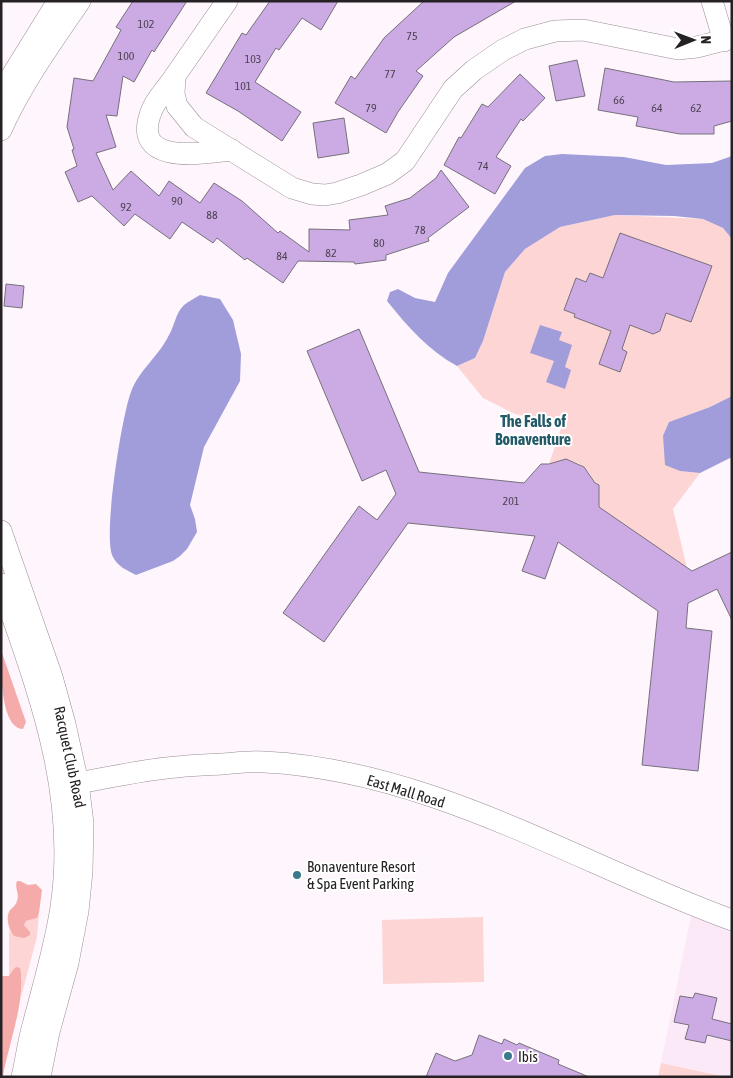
<svg xmlns="http://www.w3.org/2000/svg" width="733" height="1078" font-family="'Asap Condensed',sans-serif">
<style>
.built{fill:#fce9f8}
.green{fill:#fdd5d4}
.forest{fill:#f6abab}
.water{fill:#a19dda}
.building{fill:#ccabe5;stroke:#76707b}
.lines{fill:none;stroke-linecap:round;stroke-linejoin:round}
.minor-casing{stroke:#998e96;stroke-width:22}
.minor{stroke:#fff;stroke-width:21}
.poi-dot{fill:#397b8d;stroke:#fff;stroke-width:2}
.labels{text-anchor:middle;dominant-baseline:central;stroke-width:4;stroke-linejoin:round;paint-order:stroke}
.number-label{font-size:12px;fill:#4f4454}
.street-label{font-size:15px;fill:#252124;stroke:#fff}
.poi-label{font-size:15px;fill:#252124;stroke:#fff;text-anchor:start}
.neighbourhood-label{font-size:16px;font-weight:bold;fill:#245967;stroke:#fff}
</style>
<rect width="100%" height="100%" fill="#fef6fc"/>
<polygon class="built" points="693,906 732,920 732,1077 661,1063"/>
<g class="green">
<path d="M615,215l88,4 20,9 9,11v157l-22,11 -41,15 11,49 20,2 -27,36 14,59 -94,-65 6,-7v-10c-7,-5 -9,-14 -15,-19 -11,-9 -23,-6 -35,-3l14,-41 -48,-9 -32,-16 -26,-32 18,-8 8,-17 22,-69 20,-23 35,-22z"/>
<polygon points="39,913 37,937 21,997 22,976 9,976 9,929 11,933 30,932 24,925 26,921 37,918"/>
<polygon points="483,917 484,982 383,984 382,920"/>
<polygon points="661,1063 727,1077 658,1077"/>
</g>
<g class="forest">
<path d="M1,650l25,72 -3,7c-23,-1 -22,-61 -22,-79z"/>
<path d="M17,881h3l8,4 8,-1 6,6 -3,23 -2,5 -11,3 -2,4 6,7v3l-6,3 -10,-2c-5,-5 -9,-19 -4,-26 3,-3 6,-5 7,-9 3,-8 -3,-13 0,-20z"/>
<path d="M16,967l4,1c7,28 -12,78 -17,108h-2v-100h8l4,-6z"/>
</g>
<g class="water">
<path d="M562,154l62,3 42,8 46,-2 20,-7v83l-9,-11 -20,-9 -29,-3 -59,-1 -55,12 -35,22 -20,23 -22,69 -8,17 -18,8c-29,-16 -49,-39 -70,-65l3,-9 8,-3 17,9 20,4 13,-29 77,-105 20,-12z"/>
<path d="M200,295l20,4 13,21 8,34 -1,27 -36,66 -14,58 5,14 2,13 -10,17 -7,7 -7,5 -37,14c-9,-5 -18,-8 -23,-18 -11,-18 9,-143 18,-165 8,-22 28,-36 38,-57 6,-10 6,-21 15,-30 5,-4 11,-7 16,-10z"/>
<polygon points="540,325 562,332 559,340 572,345 565,367 571,370 565,389 546,382 554,361 530,353"/>
<polygon points="732,396 732,457 700,473 680,471 665,465 663,436 669,422 710,407"/>
</g>
<g class="building">
<polygon points="133,1 187,1 154,52 152,50 134,82 123,76 117,116 106,115 116,147 96,153 113,190 131,171 159,196 169,181 200,203 214,183 242,201 278,233 280,231 309,252 309,229 350,230 349,220 388,215 385,206 410,198 436,178 441,170 469,207 428,238 429,241 386,255 386,260 355,264 354,262 298,261 283,283 247,258 245,260 217,238 213,243 182,222 170,239 135,214 124,226 92,196 78,202 65,172 77,166 72,150 74,149 67,127 74,78 93,81 121,30 116,27"/>
<polygon points="270,1 338,1 321,30 302,18 279,50 276,48 255,82 301,112 282,141 238,111 206,93 242,33 246,35"/>
<polygon points="424,1 516,1 454,37 416,71 423,76 398,112 386,133 335,103 351,76 355,79 384,38"/>
<polygon points="577,60 585,96 556,101 549,66"/>
<polygon points="605,68 674,82 732,81 732,121 714,126 714,134 680,134 636,126 638,117 598,110"/>
<polygon points="520,74 545,98 523,121 521,119 496,157 511,166 495,194 444,165 459,137 461,138 482,104 488,107"/>
<polygon points="344,118 349,153 318,158 313,123"/>
<polygon points="620,233 712,266 691,322 666,313 660,331 653,334 630,325 622,349 627,352 620,372 599,364 611,331 574,317 575,314 564,310 576,278 586,282 590,273 603,278"/>
<polygon points="6,284 24,286 22,308 4,306"/>
<polygon points="359,329 419,472 524,483 541,464 549,464 566,459 584,467 595,483 599,485 599,507 692,571 732,552 732,620 717,589 688,603 686,628 712,631 698,771 642,765 658,611 558,542 545,579 522,571 535,536 408,523 324,642 283,613 359,506 377,520 396,494 386,470 362,481 307,351"/>
<polygon points="695,993 717,998 712,1019 732,1024 732,1041 707,1035 705,1043 685,1039 689,1025 674,1022 680,996 693,998"/>
<polygon points="479,1035 502,1044 504,1039 517,1045 519,1043 559,1060 558,1064 589,1077 426,1077 436,1053 455,1061 472,1055"/>
</g>
<g class="lines">
<g class="minor-casing">
<g id="minor">
<polyline points="227,1 175,76 174,94 177,106 194,127 292,188 312,194 325,195 337,193 361,185 387,174 405,161 453,89 474,70 503,50 525,39 555,31 583,30 678,49 697,47 732,38"/>
<polyline points="712,1 724,41"/>
<path d="M175,76c-8,12 -21,25 -25,39 -17,51 54,38 82,35"/>
<polyline points="1,93 58,1"/>
<path d="M1,130c20,-45 51,-88 79,-129"/>
<polyline points="1,531 52,677 65,724 78,783 83,823 82,872 78,911 68,963 49,1032 40,1077"/>
<path d="M1,584c37,107 77,208 60,323 -6,40 -18,79 -28,118 -5,17 -7,35 -11,52"/>
<path d="M61,786c38,-6 77,-16 116,-19 15,-2 30,-2 45,-3 14,-1 28,-3 42,-2 167,8 314,102 468,158"/>
</g>
</g>
<use href="#minor" class="minor"/>
</g>
<g class="poi-dot">
<circle cx="297" cy="875" r="5"/>
<circle cx="508" cy="1056" r="5"/>
</g>
<g class="labels">
<g class="number-label">
<text x="146" y="24">102</text>
<text x="412" y="36">75</text>
<text x="126" y="56">100</text>
<text x="253" y="59">103</text>
<text x="390" y="74">77</text>
<text x="243" y="86">101</text>
<text x="619" y="100">66</text>
<text x="371" y="108">79</text>
<text x="657" y="108">64</text>
<text x="696" y="108">62</text>
<text x="483" y="166">74</text>
<text x="177" y="201">90</text>
<text x="126" y="207">92</text>
<text x="212" y="215">88</text>
<text x="420" y="230">78</text>
<text x="379" y="243">80</text>
<text x="331" y="253">82</text>
<text x="282" y="256">84</text>
<text x="511" y="501">201</text>
</g>
<g class="street-label">
<text transform="translate(70 757) rotate(78)">Racquet Club Road</text>
<text transform="translate(406 791) rotate(17)">East Mall Road</text>
</g>
<g class="poi-label">
<text x="307" y="866">Bonaventure Resort<tspan x="307" dy="17">&amp; Spa Event Parking</tspan></text>
<text x="518" y="1056">Ibis</text>
</g>
<g class="neighbourhood-label">
<text x="533" y="421">The Falls of<tspan x="533" dy="18">Bonaventure</tspan></text>
</g>
</g>
<rect width="733" height="1078" fill="none" stroke="#252124" stroke-width="5"/>
<g transform="translate(693 40) rotate(89)" stroke="#ffffff" stroke-width="4" paint-order="stroke">
<path d="M0-4L9 19L0 12L-9 19Z" fill="#252124"/>
<text y="-8" font-size="14" font-weight="bold" text-anchor="middle" fill="#252124">N</text>
</g>
</svg>
